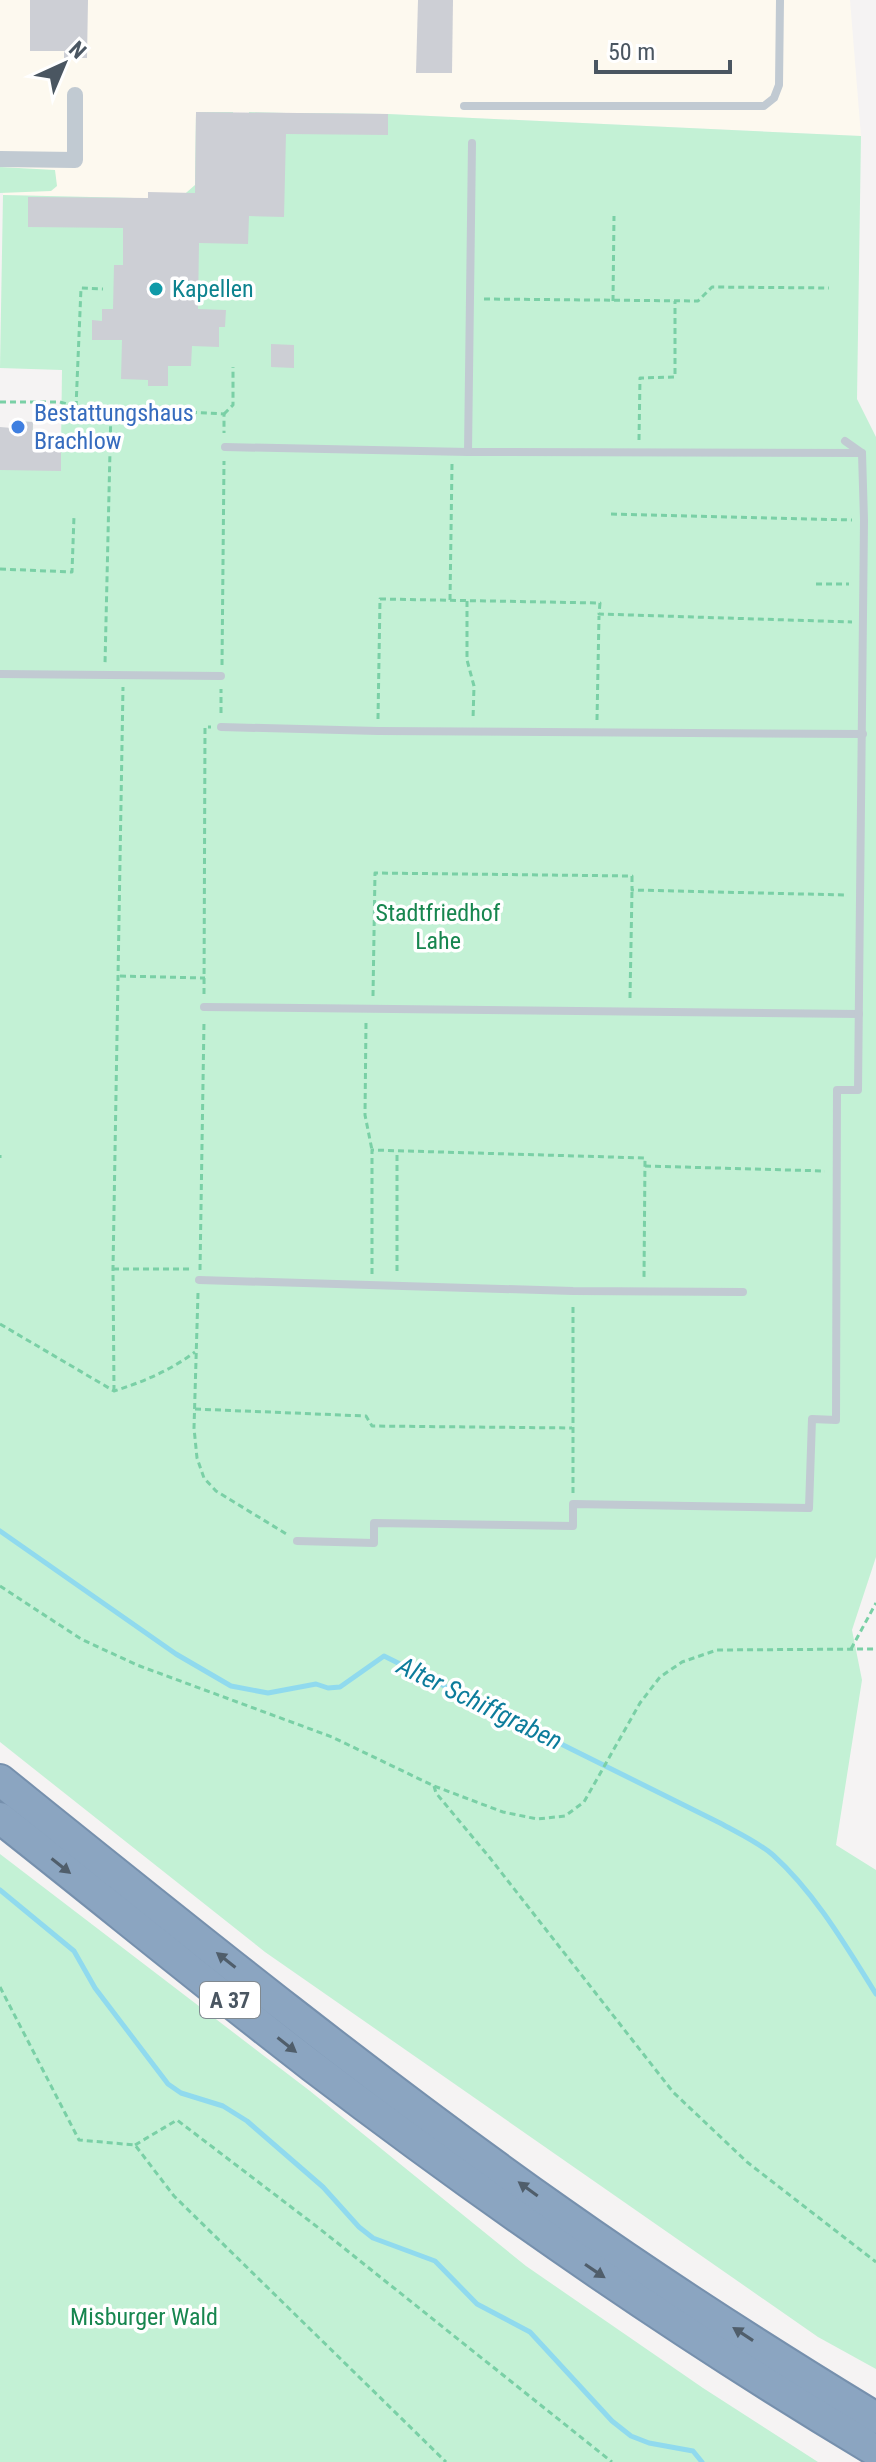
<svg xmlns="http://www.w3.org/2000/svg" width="876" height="2462" font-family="'Roboto Condensed',sans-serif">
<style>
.commercial{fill:#fdf9ef}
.green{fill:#c3f1d5}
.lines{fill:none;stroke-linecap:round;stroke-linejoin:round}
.stream{stroke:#90daee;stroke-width:5}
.building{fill:#cdcfd5}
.motorway-casing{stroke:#7690ad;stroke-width:34}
.path{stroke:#7ad0a6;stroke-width:3;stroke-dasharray:6 4;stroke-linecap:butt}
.service{stroke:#c1cad2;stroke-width:8}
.minor{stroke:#c1cad2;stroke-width:16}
.motorway{stroke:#8ba5c1;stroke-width:30}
.oneway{fill:#505e6b}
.culture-dot{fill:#0f9aa8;stroke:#fff;stroke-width:3}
.shop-dot{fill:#3f7fe0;stroke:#fff;stroke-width:3}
.labels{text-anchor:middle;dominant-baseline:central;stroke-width:7;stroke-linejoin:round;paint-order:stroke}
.shield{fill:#fff;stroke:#808990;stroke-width:2}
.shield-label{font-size:22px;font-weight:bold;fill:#4a5661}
.culture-label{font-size:24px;fill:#0d838f;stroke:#fff;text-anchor:start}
.shop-label{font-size:24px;fill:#366cbe;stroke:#fff;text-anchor:start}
.park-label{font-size:24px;fill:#17864f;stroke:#fff}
.water-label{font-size:26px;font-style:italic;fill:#0c7c9b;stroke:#fff}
</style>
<rect width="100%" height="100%" fill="#f5f3f3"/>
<polygon class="commercial" points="0,0 850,0 861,136 388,114 196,112 195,186 179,199 3,195 3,159 0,159"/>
<g class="green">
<polygon points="196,112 233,112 233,117 249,118 249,112 286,113 286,118 295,113 388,114 861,136 857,399 876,437 876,1557 852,1630 862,1680 836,1845 876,1870 876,2369 818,2337 265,1952 0,1742 0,427 2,434 12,434 12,421 33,422 32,447 61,448 62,370 0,368 3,195 179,199 195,185"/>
<polygon points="0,167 55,170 57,186 51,191 0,193"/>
<polygon points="0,1854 310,2091 526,2266 703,2388 818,2462 0,2462"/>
</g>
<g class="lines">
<g class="stream">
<path d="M0,1531l176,123 55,32 37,7 48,-9 12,4 12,-1 44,-31 336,167c18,10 38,19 53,32 42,38 73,91 103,139"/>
<polyline points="0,1890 74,1951 95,1988 168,2084 181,2093 223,2106 247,2121 323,2187 359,2227 373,2238 435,2261 477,2304 530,2332 612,2421 631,2436 649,2443 693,2451 702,2462"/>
</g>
</g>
<g class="building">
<polygon points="30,0 88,0 87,58 64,58 64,51 30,51"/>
<polygon points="418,0 453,0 452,73 416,73"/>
<polygon points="196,112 388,114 388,135 286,134 284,217 249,216 248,244 199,243 198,309 226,310 225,327 219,327 219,347 192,346 191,366 168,366 168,386 148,386 148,380 121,379 122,340 92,340 92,320 102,321 102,309 113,309 114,265 123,265 123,228 28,227 28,197 148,198 148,192 195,193"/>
<polygon points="271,344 294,345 294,368 271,367"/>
<polygon points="12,421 33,422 32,448 61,448 61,471 0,470 0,427 12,428"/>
</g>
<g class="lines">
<g class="motorway-casing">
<g id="motorway">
<path d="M0,1780c184,148 368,297 561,433 102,72 208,140 315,205"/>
<path d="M0,1818c104,82 207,167 312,248 181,138 368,268 564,385"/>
</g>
</g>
<g class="path">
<polyline points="484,299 698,301 712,287 829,288"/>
<polyline points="613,301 614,216"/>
<polyline points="0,402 60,402 76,407 111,408 105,664"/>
<polyline points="76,407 81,288 103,289"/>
<polyline points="111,408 224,414 224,433"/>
<polyline points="224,414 233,405 233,367"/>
<polyline points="639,440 640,378 675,377 675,301"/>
<polyline points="611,514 852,520"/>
<polyline points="0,569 72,572 74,516"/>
<polyline points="816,584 849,584"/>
<polyline points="450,600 452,464"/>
<polyline points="467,601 467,660 474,686 473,720"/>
<polyline points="222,665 224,461"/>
<polyline points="221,713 221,689"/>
<polyline points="378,719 380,599 600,603 599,614 852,622"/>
<polyline points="597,720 599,616"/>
<polyline points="120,976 205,978"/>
<polyline points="204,994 205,727 211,727"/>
<polyline points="373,996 375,873 632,876 632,890 846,895"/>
<polyline points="630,998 632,890"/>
<polyline points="366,1023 365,1115 372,1150"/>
<polyline points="0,1155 0,1158"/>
<polyline points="645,1166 825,1171"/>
<polyline points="113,1269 192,1269"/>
<polyline points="200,1270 204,1021"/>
<polyline points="397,1271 397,1151"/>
<polyline points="372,1274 372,1150 645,1158 644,1278"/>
<polyline points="198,1293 194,1428 197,1458 204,1478 216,1491 288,1535"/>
<path d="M0,1324l114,67c29,-9 57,-21 81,-39"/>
<polyline points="114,1391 113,1269 123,687"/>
<polyline points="195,1409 366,1416 372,1426 572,1428"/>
<polyline points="573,1493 573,1304"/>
<polyline points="0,1586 81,1639 137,1665 332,1737 434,1786 503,1812 537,1819 565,1816 584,1802 640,1703 660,1677 682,1662 717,1650 876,1649"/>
<polyline points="851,1649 876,1603"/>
<polyline points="434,1786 436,1793 490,1858 673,2092 747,2162 876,2262"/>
<polyline points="0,1987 79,2140 135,2145 174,2196 446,2462"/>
<polyline points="135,2145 177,2120 320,2229 612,2462"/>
</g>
<g class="service">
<polyline points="464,106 764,106 774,98 779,85 780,0"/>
<polyline points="225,447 468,452 862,453"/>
<polyline points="468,452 472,143"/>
<polyline points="0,674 221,676"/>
<polyline points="221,727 378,731 863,734"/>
<polyline points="204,1007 859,1014"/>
<polyline points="199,1280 573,1291 743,1292"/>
<polyline points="297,1541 374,1543 374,1523 573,1526 573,1504 809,1508 812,1419 836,1420 837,1090 858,1090 864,520 862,453 845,441"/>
</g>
<polyline class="minor" points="0,159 75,160 75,95"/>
<use href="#motorway" class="motorway"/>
</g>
<defs><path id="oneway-solid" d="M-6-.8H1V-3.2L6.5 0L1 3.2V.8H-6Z" transform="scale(2)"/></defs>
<g class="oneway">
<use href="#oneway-solid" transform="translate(61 1866) rotate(38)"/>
<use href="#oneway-solid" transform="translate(226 1960) rotate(-142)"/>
<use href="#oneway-solid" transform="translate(287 2045) rotate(38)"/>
<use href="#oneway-solid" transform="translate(528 2189) rotate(-144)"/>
<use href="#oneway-solid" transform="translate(595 2271) rotate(34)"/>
<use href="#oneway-solid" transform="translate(743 2334) rotate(-147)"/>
</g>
<circle class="culture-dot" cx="156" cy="289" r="8"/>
<circle class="shop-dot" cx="18" cy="427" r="8"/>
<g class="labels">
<rect class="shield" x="200" y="1982" width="60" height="36" rx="6"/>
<g class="shield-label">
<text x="230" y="2000">A 37</text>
</g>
<g class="culture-label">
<text x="172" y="289">Kapellen</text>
</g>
<g class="shop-label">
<text x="34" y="413">Bestattungshaus<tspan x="34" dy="28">Brachlow</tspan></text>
</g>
<g class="park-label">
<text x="438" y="913">Stadtfriedhof<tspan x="438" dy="28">Lahe</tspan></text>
<text x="144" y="2317">Misburger Wald</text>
</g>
<g class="water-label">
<text transform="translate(480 1703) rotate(26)">Alter Schiffgraben</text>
</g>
</g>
<g transform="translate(64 64) rotate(44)" stroke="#ffffff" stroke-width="6" paint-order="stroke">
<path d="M0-6L14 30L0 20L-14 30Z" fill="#4a5661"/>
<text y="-12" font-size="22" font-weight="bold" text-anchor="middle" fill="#4a5661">N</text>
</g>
<path d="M596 60v12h134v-12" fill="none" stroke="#4a5661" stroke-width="4"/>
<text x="608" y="60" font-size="24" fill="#4a5661" stroke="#ffffff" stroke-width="6" paint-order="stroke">50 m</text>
</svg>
